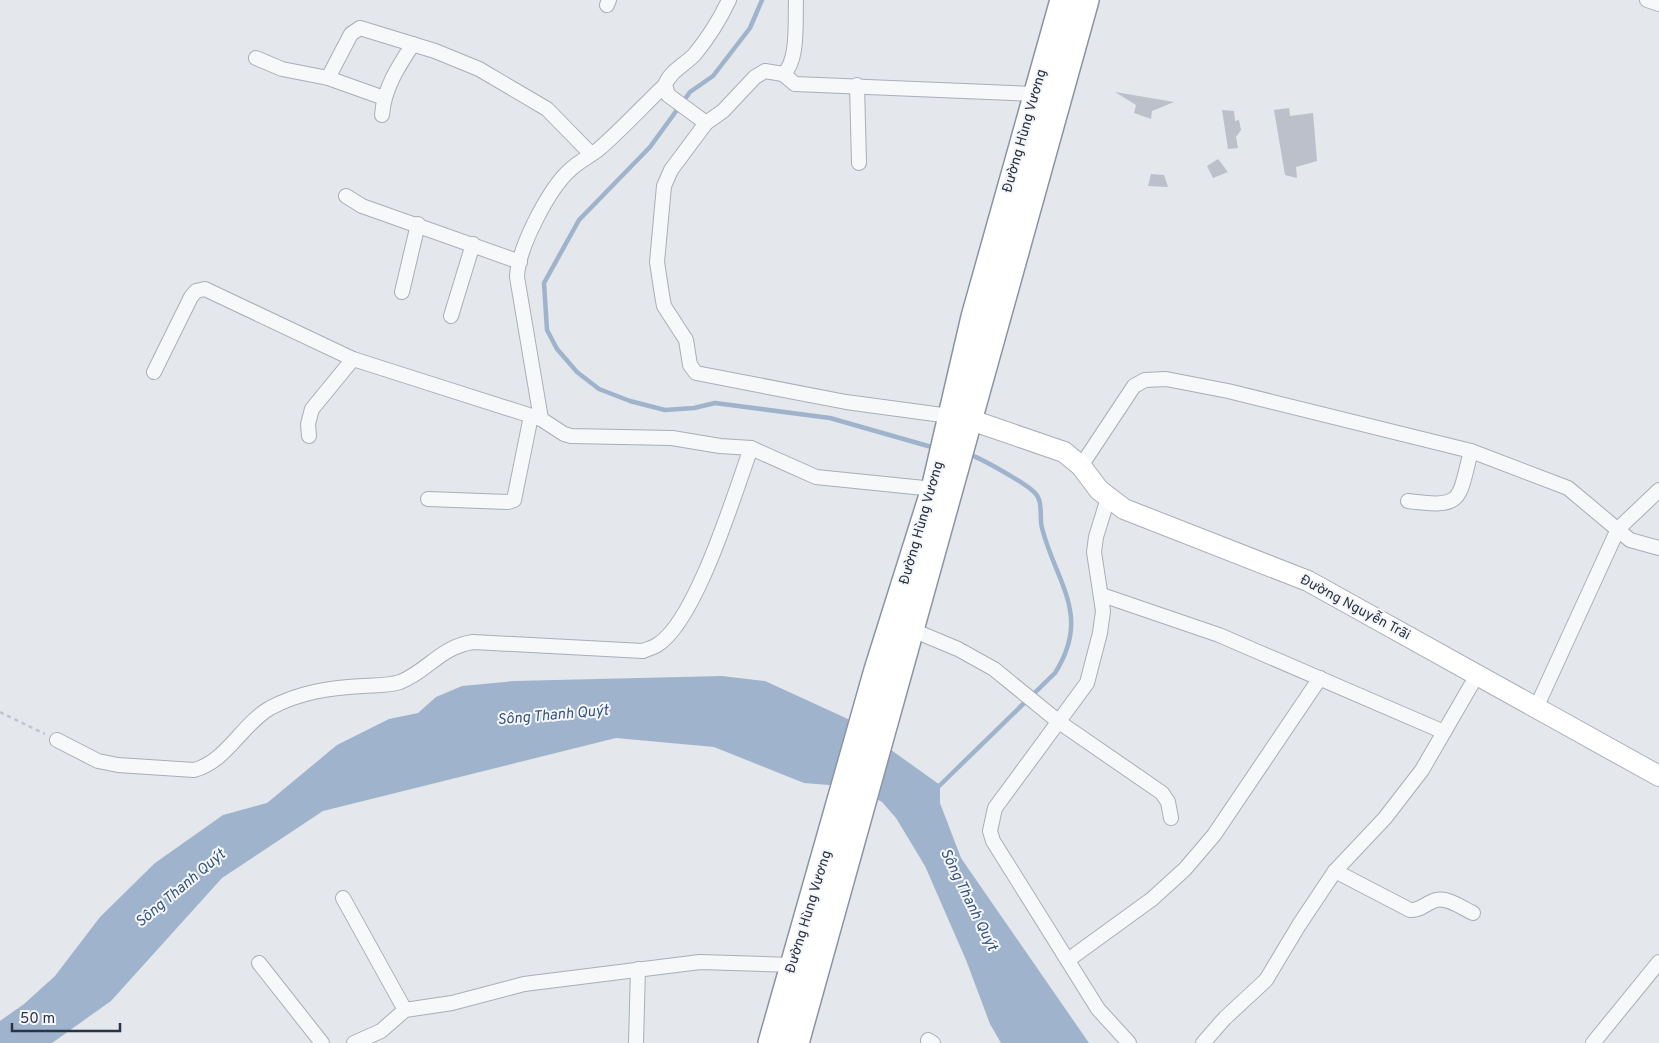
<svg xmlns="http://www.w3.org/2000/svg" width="1659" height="1043" font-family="Overpass,sans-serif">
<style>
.water{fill:#9fb4cc}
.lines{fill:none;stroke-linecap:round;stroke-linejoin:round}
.stream{stroke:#9fb4cc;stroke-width:4.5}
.building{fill:#bbc0ca}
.street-casing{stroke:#a9aeb7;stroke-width:16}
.secondary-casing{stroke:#a9aeb7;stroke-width:22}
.highway-casing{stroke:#8b94a3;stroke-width:28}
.path{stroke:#c2c5cb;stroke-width:2.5;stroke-dasharray:4 4;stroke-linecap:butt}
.street{stroke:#f7f8fa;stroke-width:14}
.secondary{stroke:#fff;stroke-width:20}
.highway{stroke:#fff;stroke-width:25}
.labels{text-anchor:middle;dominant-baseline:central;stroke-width:4;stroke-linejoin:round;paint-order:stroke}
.street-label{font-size:14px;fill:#2b3445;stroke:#f4f6f9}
.water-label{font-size:15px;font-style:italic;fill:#34527a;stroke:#f4f6f9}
</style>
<rect width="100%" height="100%" fill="#e4e7ec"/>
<polygon class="water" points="722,676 765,681 848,719 940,785 940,803 961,858 1089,1043 1001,1043 990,1024 966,960 925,866 896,818 882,802 854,787 804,783 714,747 616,738 323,811 222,878 111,1001 52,1043 0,1043 0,1021 24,1004 55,976 100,917 155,863 223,815 267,803 337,745 389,719 418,713 436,697 462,686 514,681"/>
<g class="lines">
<g class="stream">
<polyline points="762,0 750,28 713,76 690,92 650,147 579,220 544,283 547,330 557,349 577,372 599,389 630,401 665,410 694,408 715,403 830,418 935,448"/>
<path d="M936,789l119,-116c37,-58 1,-90 -13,-145 -3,-11 2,-27 -8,-36 -9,-9 -55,-35 -66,-38"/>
</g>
</g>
<g class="building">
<polygon points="1115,92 1174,102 1152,111 1151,119 1134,113 1136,105"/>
<polygon points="1289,108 1290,116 1313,113 1317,161 1296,167 1297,178 1285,175 1274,110"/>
<polygon points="1222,110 1234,111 1235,121 1239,120 1241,130 1236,137 1238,148 1228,149"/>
<polygon points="1218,159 1228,172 1213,178 1207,166"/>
<polygon points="1151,174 1164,175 1168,187 1148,186"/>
</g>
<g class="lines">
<g class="street-casing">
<g id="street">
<path d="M796,0c-1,19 3,62 -13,74l-18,-3 -10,6 -32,34 -17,12 -35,47 -7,16 -7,76 5,33 2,11 22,34 4,25 6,8 150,29 111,15"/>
<polyline points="1647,0 1659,4"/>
<polyline points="607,5 609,0"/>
<polyline points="256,58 282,69 328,78 384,98"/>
<polyline points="783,74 795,84 1035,94"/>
<polyline points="328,78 351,34 360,28 435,51 479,69 547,109 591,154"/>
<path d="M665,85c-22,21 -43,44 -66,64 -9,7 -19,12 -28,20 -22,19 -53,79 -54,108l24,142 23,15 7,2 101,2 48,8 31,2 65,29 118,12"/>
<polyline points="857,85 859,163"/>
<path d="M382,115c2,-27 16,-48 31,-71"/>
<path d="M706,123l-38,-28 -3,-10c5,-14 21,-21 30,-31 13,-16 25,-35 34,-54"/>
<polyline points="346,196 362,206 520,262"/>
<polyline points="402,292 418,224"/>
<polyline points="451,316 473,244"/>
<polyline points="154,372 191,297 196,291 205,289 353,359 541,419"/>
<polyline points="309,436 308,424 312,409 353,359"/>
<polyline points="1081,466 1134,386 1145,380 1166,379 1228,391 1471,451 1568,488 1630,540 1659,548"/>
<polyline points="1108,498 1096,537 1094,552 1103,611 1100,633 1087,683 995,808 990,831 993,841 1098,1009 1129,1043"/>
<polyline points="428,499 508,502 514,500 531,416"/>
<path d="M1408,501c55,7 50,1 63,-50"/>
<polyline points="1102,595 1219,635 1444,732"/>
<polyline points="910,629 958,649 994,669 1059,722 1162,793 1168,802 1171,818"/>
<polyline points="1536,708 1618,529 1659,490"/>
<path d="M57,740l41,21 20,4 76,5c32,-8 48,-46 76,-62 30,-16 59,-20 92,-22 12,-1 26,0 38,-4 28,-11 40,-35 73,-40l170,9c4,-2 10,-3 14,-6 39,-23 78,-153 94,-197"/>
<path d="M1335,871l75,39c10,1 16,-7 26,-10 12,-3 26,8 37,13"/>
<polyline points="343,898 405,1010"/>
<polyline points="1068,960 1152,899 1185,869 1214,835 1320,678"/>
<polyline points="259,963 322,1043"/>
<polyline points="928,1040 933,1043"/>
<polyline points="354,1043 381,1031 405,1010 452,1003 524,984 700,962 792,965"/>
<polyline points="636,1043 638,969"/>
<polyline points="1203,1043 1225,1018 1266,980 1299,925 1335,871 1385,818 1422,770 1477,675"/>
<polyline points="1593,1043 1659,962"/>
</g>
</g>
<g class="secondary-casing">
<polyline id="secondary" points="968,419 1064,452 1081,466 1099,490 1124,509 1308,581 1659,776"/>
</g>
<g class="highway-casing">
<g id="highway">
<polyline points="771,1043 877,670 934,489 974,317 1063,0"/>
<polyline points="796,1043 1086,0"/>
</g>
</g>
<polyline class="path" points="0,712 45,734"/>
<use href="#street" class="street"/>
<use href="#secondary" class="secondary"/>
<use href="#highway" class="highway"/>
</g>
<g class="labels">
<g class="street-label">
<text transform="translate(1025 131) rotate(-74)">Đường Hùng Vương</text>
<text transform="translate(922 523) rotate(-74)">Đường Hùng Vương</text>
<text transform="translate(1355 608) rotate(28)">Đường Nguyễn Trãi</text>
<text transform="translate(809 912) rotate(-73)">Đường Hùng Vương</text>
</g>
<g class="water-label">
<text transform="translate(553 716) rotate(-5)">Sông Thanh Quýt</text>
<text transform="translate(181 889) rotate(-40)">Sông Thanh Quýt</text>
<text transform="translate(968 900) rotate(64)">Sông Thanh Quýt</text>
</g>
</g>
<path d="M12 1023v8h108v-8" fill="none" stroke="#2b3445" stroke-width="2.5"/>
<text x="20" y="1023" font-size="15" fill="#2b3445" stroke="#f4f6f9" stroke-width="4" paint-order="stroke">50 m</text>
</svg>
